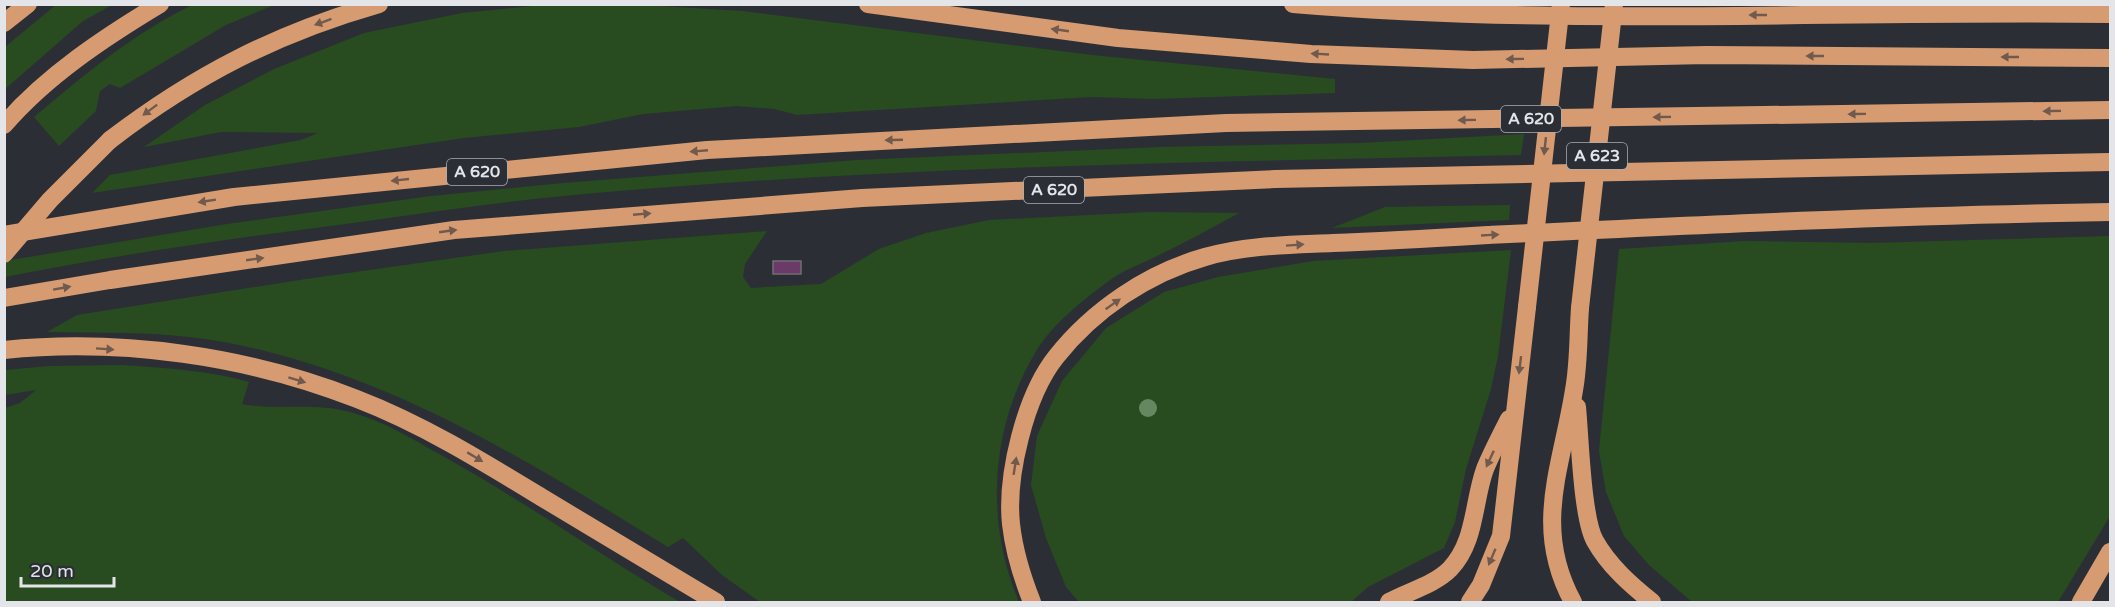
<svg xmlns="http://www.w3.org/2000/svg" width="2115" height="607" font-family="'Varela Round',sans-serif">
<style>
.green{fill:#284c1f}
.building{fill:#6a3b68;stroke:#736d73;stroke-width:1.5}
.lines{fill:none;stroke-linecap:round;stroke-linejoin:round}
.highway{stroke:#d79b71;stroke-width:18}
.highway-bridge{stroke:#d79b71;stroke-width:18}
.tree{fill:#658861}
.oneway{fill:#705a4d}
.labels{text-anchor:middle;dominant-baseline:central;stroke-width:4.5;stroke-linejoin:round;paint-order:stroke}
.shield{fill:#2b2f35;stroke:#acaeb3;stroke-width:1.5}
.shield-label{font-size:16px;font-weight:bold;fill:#e3e5e9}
</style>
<rect width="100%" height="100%" fill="#2b2f35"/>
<g class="green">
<polygon points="57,4 112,5 83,21 5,89 5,47"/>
<polygon points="552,4 643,5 743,11 1092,55 1335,79 1335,93 1154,99 1091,97 797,115 775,109 737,106 643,114 579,127 464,138 92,193 110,175 301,140 318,133 221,132 144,147 205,105 274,69 364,33 462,13"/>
<path d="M192,5h82l-48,20 -106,63 -10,-4 -10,7 -4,20 -37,35 -25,-29c50,-42 100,-84 158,-112z"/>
<path d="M1524,134l-3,21c-316,7 -633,11 -948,40 -74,7 -147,18 -220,28 -117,15 -233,31 -348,54v-16l222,-37 204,-28 132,-13 294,-23 302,-13 201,-4z"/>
<polygon points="1510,205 1509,220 1332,228 1385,207"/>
<path d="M1149,212l90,1c-26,14 -53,29 -80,42 -16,8 -35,15 -49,25 -27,20 -58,44 -75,73 -45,76 -50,169 -16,249h-259l-38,-27 -39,-37 -15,9c-140,-86 -280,-174 -444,-205 -59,-11 -118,-9 -177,-10l30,-17 229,-36 198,-28 263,-20 -22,33 -2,13 8,11 70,-4 58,-35 47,-16 63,-13z"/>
<polygon points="2110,236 2110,516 2058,602 1692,602 1649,565 1624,536 1606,492 1599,451 1619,249 1745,241 1872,243"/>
<polygon points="1511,250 1498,356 1491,389 1466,469 1455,522 1444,548 1368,587 1351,602 1079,602 1066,587 1046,538 1031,485 1037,436 1062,381 1106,328 1164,292 1218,277 1313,261"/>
<path d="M121,365c43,3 87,5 128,17l-7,22c37,7 70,-2 108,8 35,9 67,30 98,47 80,45 154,97 232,143h-675v-194l15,-5 16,-13 -31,5v-25l45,-4z"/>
</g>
<rect class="building" x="773" y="261" width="28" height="13"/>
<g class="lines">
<g class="highway">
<polyline points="868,4 1118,38 1311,54 1473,60 1707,55 2110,58"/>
<path d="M1293,4c272,23 546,6 817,10"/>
<polyline points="4,23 28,4"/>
<path d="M4,125c42,-49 101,-88 156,-121"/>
<path d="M110,140c85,-65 167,-107 269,-136"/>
<polyline points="4,235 234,197 707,150 1226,123 2110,110"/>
<polyline points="4,298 110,280 454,230 862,198 1275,179 2110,162"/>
<path d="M4,350c117,-12 244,6 353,49 65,25 125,62 184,98 58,35 117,70 175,105"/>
<path d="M1577,407c3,31 5,111 18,134 14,25 36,44 57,61"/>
<path d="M1032,602c-10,-25 -18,-51 -21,-78 -5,-48 14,-128 45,-167 37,-47 92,-84 149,-100 41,-12 86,-12 128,-14 52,-2 104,-5 155,-8 208,-10 415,-20 622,-23"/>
<path d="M1389,602c20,-11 45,-17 61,-33 26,-27 23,-67 35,-100 7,-17 16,-34 24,-50"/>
<polyline points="1470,602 1481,585 1501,536 1527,307"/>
<path d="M1573,602c-41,-75 -11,-135 1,-212 5,-27 4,-55 6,-82"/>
<polyline points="2081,602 2110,552"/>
</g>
<g class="highway-bridge">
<polyline points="4,254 50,200 110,140"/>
<polyline points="1527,307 1561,4"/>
<polyline points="1580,308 1614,4"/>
</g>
</g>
<circle class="tree" cx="1148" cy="408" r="9"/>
<defs><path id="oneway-solid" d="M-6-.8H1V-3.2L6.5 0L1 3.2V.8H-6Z" transform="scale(1.5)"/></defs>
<g class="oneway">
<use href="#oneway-solid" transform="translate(1758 15) rotate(180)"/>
<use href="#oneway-solid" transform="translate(323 22) rotate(160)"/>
<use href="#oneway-solid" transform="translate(1060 30) rotate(-172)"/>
<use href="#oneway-solid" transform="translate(1320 54) rotate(-177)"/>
<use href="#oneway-solid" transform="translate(1815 56) rotate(-180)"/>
<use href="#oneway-solid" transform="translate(2010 57) rotate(-180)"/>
<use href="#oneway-solid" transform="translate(1515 59) rotate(179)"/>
<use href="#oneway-solid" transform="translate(150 110) rotate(143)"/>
<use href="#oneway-solid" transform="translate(2052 111) rotate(179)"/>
<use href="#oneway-solid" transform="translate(1857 114) rotate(179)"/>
<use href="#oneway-solid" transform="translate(1662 117) rotate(179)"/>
<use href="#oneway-solid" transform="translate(1467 120) rotate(179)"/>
<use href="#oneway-solid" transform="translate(894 140) rotate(178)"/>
<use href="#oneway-solid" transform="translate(1545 146) rotate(96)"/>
<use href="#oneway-solid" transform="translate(699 151) rotate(175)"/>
<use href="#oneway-solid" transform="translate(400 180) rotate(174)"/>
<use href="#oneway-solid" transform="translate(207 201) rotate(171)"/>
<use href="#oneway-solid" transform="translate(642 214) rotate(-5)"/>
<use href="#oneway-solid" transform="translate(448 231) rotate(-8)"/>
<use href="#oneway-solid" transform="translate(1490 235) rotate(-3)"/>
<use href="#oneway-solid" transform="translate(1295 245) rotate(-4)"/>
<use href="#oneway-solid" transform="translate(255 259) rotate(-8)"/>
<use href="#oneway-solid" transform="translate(62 288) rotate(-10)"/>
<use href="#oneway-solid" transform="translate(1113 304) rotate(-35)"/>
<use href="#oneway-solid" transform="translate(105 349) rotate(4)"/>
<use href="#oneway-solid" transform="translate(1520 365) rotate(97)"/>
<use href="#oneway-solid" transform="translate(297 380) rotate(17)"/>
<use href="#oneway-solid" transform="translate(475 457) rotate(31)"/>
<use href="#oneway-solid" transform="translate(1490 459) rotate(115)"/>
<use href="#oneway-solid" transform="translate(1015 466) rotate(-81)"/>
<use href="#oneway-solid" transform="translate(1492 557) rotate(113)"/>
</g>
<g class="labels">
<g class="shield">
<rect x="1501" y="106" width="60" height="26" rx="4.5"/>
<rect x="1567" y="143" width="60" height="26" rx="4.5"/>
<rect x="447" y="159" width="60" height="26" rx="4.5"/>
<rect x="1024" y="177" width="60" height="26" rx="4.5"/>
</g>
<g class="shield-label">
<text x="1531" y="119">A 620</text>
<text x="1597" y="156">A 623</text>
<text x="477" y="172">A 620</text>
<text x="1054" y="190">A 620</text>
</g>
</g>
<rect width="2115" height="607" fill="none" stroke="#e3e5e9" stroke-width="12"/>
<path d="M21 577v9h93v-9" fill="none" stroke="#e3e5e9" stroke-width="3"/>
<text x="30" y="577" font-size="18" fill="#e3e5e9" stroke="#2b2f35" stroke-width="4.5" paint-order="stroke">20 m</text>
</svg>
